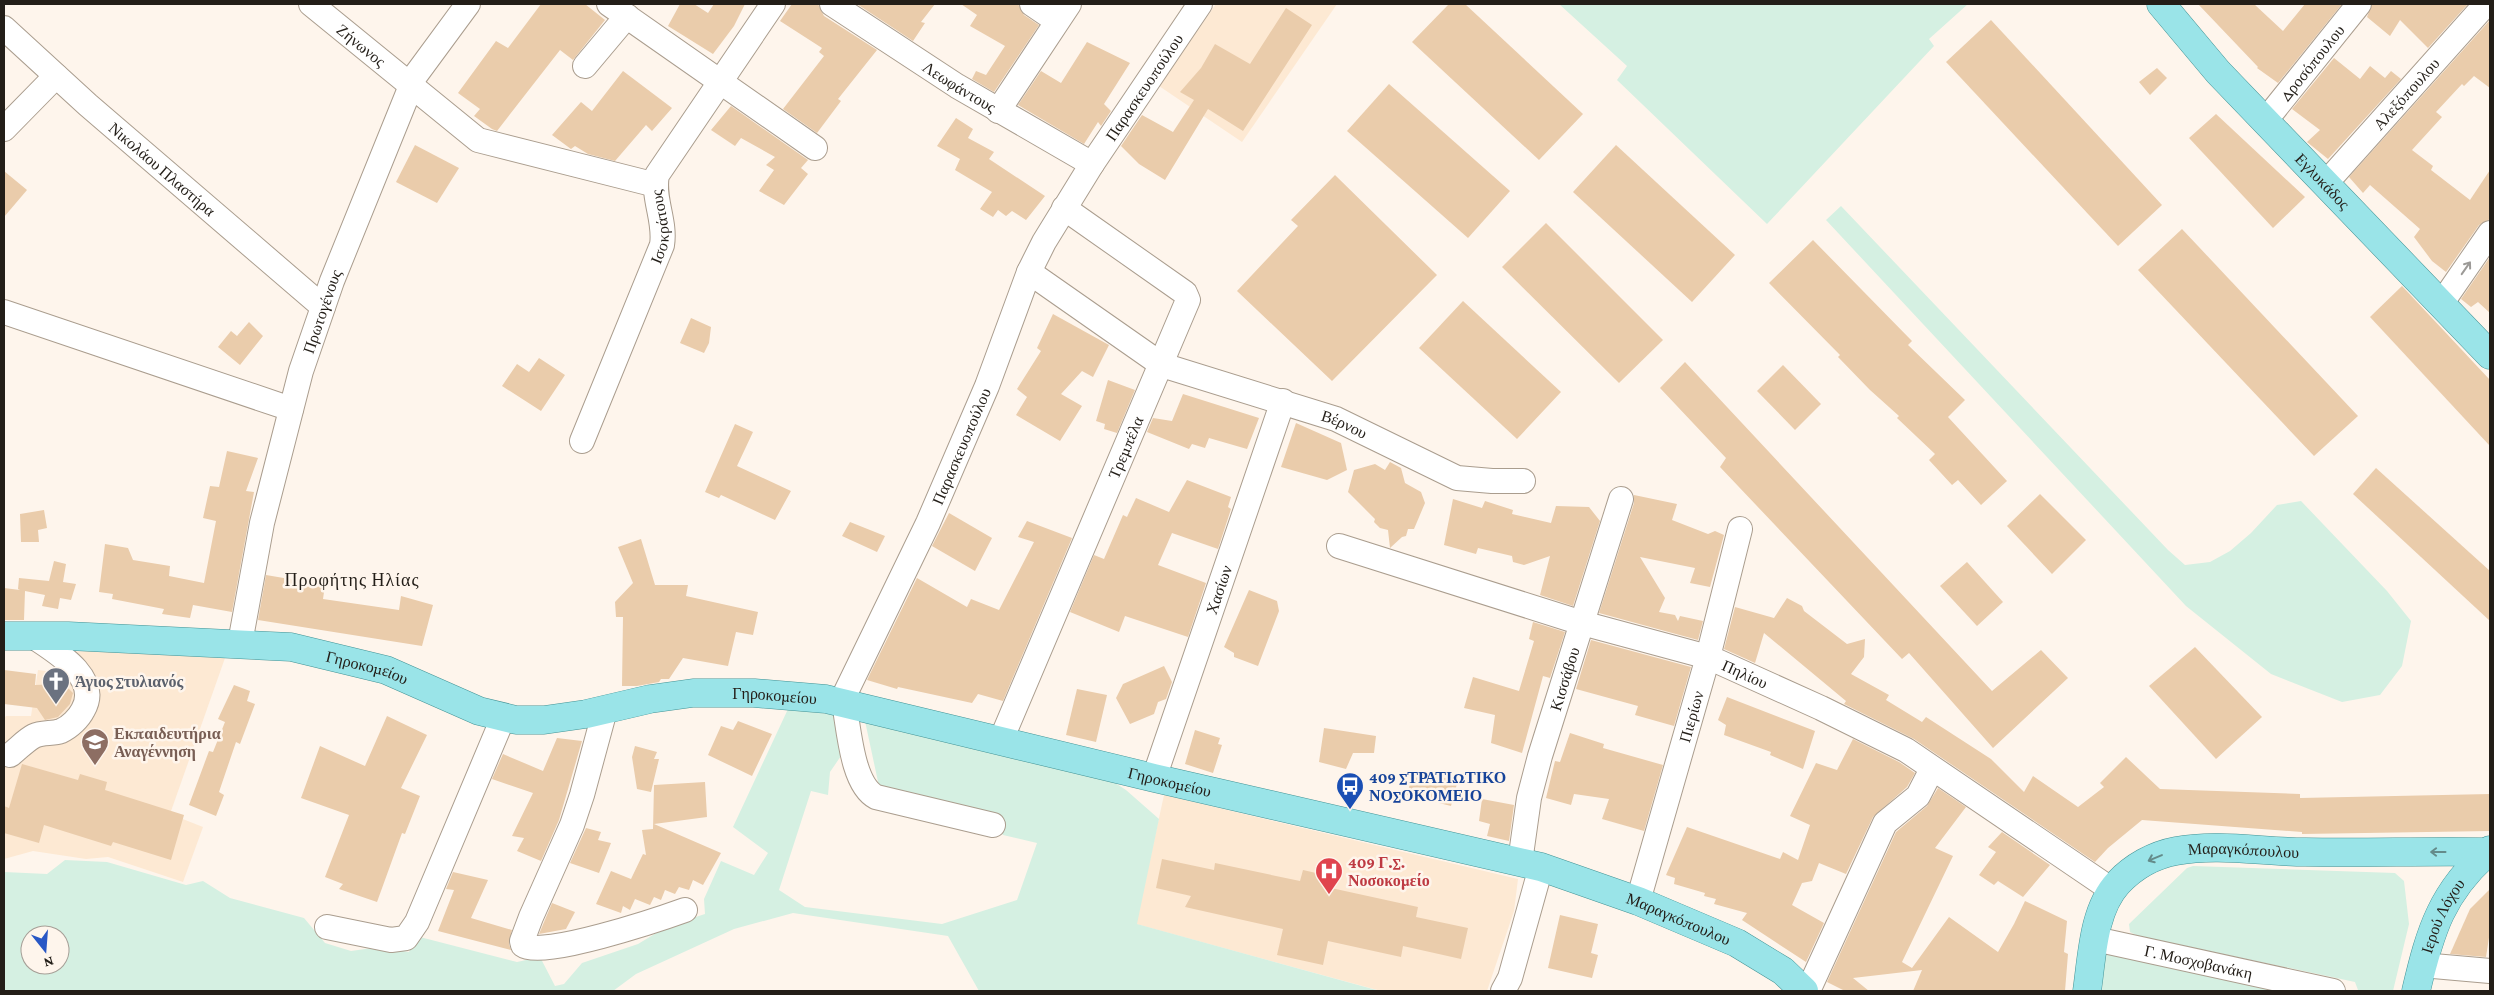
<svg xmlns="http://www.w3.org/2000/svg" width="2494" height="995" font-family="'Crimson Pro',serif">
<style>
.built{fill:#fde9d3}
.green{fill:#d5f0e2;fill-rule:evenodd}
.building{fill:#eaccab}
.lines{fill:none;stroke-linecap:round;stroke-linejoin:round}
.minor-casing{stroke:#aa9d8e;stroke-width:26}
.major-casing{stroke:#449395;stroke-width:29}
.minor{stroke:#fff;stroke-width:24}
.major{stroke:#9ae4e8;stroke-width:28}
.oneway{stroke:#9c9a97}
.oneway2{stroke:#648b8a}
.labels{text-anchor:middle;dominant-baseline:central;stroke-width:5;stroke-linejoin:round;paint-order:stroke}
.street-label{font-size:16px;fill:#231e18;stroke:#fef5ec}
.worship-label{font-size:16px;font-weight:bold;fill:#5b616d;stroke:#fef5ec;text-anchor:start}
.education-label{font-size:16px;font-weight:bold;fill:#785e54;stroke:#fef5ec;text-anchor:start}
.transit-label{font-size:16px;font-weight:bold;fill:#164399;stroke:#fef5ec;text-anchor:start}
.health-label{font-size:16px;font-weight:bold;fill:#be3a42;stroke:#fef5ec;text-anchor:start}
.neighbourhood-label{font-size:18px;letter-spacing:1px;fill:#231e18;stroke:#fef5ec}
</style>
<rect width="100%" height="100%" fill="#fef5ec"/>
<g class="built">
<polygon points="1216,4 1337,4 1242,142 1159,86"/>
<polygon points="89,651 225,658 170,814 203,827 183,882 108,857 86,859 33,851 4,859 4,718 6,716 31,716 38,670 53,672 63,652"/>
<polygon points="1164,795 1518,879 1514,911 1487,991 1381,991 1136,924"/>
</g>
<g class="green">
<polygon points="1559,4 1968,4 1929,39 1934,46 1767,224 1617,80 1627,66"/>
<polygon points="1841,206 2168,550 2185,565 2210,562 2230,551 2251,533 2277,505 2301,501 2387,591 2411,621 2402,666 2380,695 2342,702 2271,674 2186,606 1826,220"/>
<path d="M788,709l48,6 7,38 -13,19 -2,23 -17,-4 -32,99 26,17 137,17 75,-24 20,-57 -34,-8 -13,-19 -110,-25 -15,-70 244,58 17,11 33,29 -22,105 243,67h-401l-31,-55 -155,-23 -59,16 -98,45 -23,17h-609v-119l43,2 18,-14 42,2 79,23 17,-4 27,17 74,20 21,25 26,8 28,-4 30,5 7,-16 101,26 23,-5 15,29 9,-2 18,-21 56,-19 30,-18 37,-12 -1,-15 17,-38 33,14 14,-22 -35,-26zM30,935h30v30h-30z"/>
<polygon points="2193,866 2395,873 2404,881 2409,924 2393,991 2358,990 2355,982 2138,936 2130,932 2129,924 2187,868"/>
<polygon points="2105,952 2274,991 2102,991"/>
</g>
<g class="building">
<polygon points="541,4 585,4 605,20 573,60 560,50 497,131 492,129 474,116 480,109 458,93 496,41 508,48"/>
<polygon points="680,4 694,4 708,13 714,4 745,4 734,26 713,54 668,26"/>
<polygon points="792,4 818,4 824,16 877,50 838,99 841,101 817,133 783,109 824,56 819,52 822,48 780,21"/>
<polygon points="857,4 935,4 921,22 925,23 913,41"/>
<polygon points="961,4 1018,4 1024,15 1039,25 994,92 972,79 976,71 986,75 1005,46 970,26 977,15"/>
<polygon points="1449,4 1465,4 1583,114 1539,160 1412,42"/>
<polygon points="2198,4 2254,4 2283,31 2305,4 2342,4 2278,83 2257,68 2258,67"/>
<polygon points="2372,4 2468,4 2428,48 2400,20 2390,36 2367,17"/>
<polygon points="1286,8 1312,25 1243,131 1208,109 1165,180 1139,164 1121,146 1142,115 1173,132 1194,100 1180,92 1201,68 1215,44 1250,64"/>
<polygon points="1991,20 2162,205 2118,246 1946,62"/>
<polygon points="2490,20 2490,88 2474,76 2464,86 2462,84 2436,112 2442,117 2412,150 2433,166 2431,170 2470,200 2490,170 2490,219 2479,225 2446,272 2432,261 2414,237 2420,229 2370,185 2363,193 2349,177"/>
<polygon points="1087,42 1130,63 1104,104 1111,111 1101,126 1098,122 1084,144 1018,105 1041,71 1061,83"/>
<polygon points="2334,58 2360,79 2370,66 2385,78 2391,71 2401,79 2328,159 2307,142 2320,130 2292,109"/>
<polygon points="2157,68 2167,78 2150,95 2139,82"/>
<polygon points="623,71 672,108 652,131 646,125 615,161 588,154 575,146 571,149 552,135 581,102 592,111"/>
<polygon points="1389,84 1510,191 1468,238 1347,131"/>
<polygon points="731,106 808,160 801,168 808,174 784,205 759,191 774,170 766,165 775,157 741,138 735,146 711,130"/>
<polygon points="2216,114 2305,197 2273,228 2189,138"/>
<polygon points="956,118 973,129 968,138 994,152 989,159 1045,196 1026,220 1012,211 1006,216 998,210 993,217 980,209 992,192 955,170 960,159 937,146"/>
<polygon points="415,145 459,168 437,203 396,182"/>
<polygon points="1616,145 1735,255 1692,302 1573,192"/>
<polygon points="4,171 27,190 4,217"/>
<polygon points="1335,175 1437,275 1332,381 1237,291 1298,226 1291,220"/>
<polygon points="1546,223 1663,340 1619,383 1502,267"/>
<polygon points="2182,229 2358,416 2314,456 2138,270"/>
<polygon points="1813,240 1912,341 1908,345 1965,400 1948,417 2007,481 1981,505 1958,480 1952,485 1929,460 1935,454 1897,418 1899,416 1870,390 1838,357 1840,355 1769,283"/>
<polygon points="2490,257 2490,313 2478,302 2471,307 2461,299"/>
<polygon points="2402,286 2490,380 2490,446 2370,317"/>
<polygon points="1463,301 1561,392 1517,439 1419,348"/>
<polygon points="1053,314 1109,345 1093,377 1082,371 1061,394 1082,406 1060,441 1016,415 1027,397 1017,389 1041,351 1037,348"/>
<polygon points="691,318 711,327 709,343 704,353 680,343"/>
<polygon points="249,322 263,336 240,365 218,347 231,331 237,336"/>
<polygon points="539,358 565,375 541,411 502,386 517,364 529,372"/>
<polygon points="1685,362 1992,691 2041,650 2068,678 1993,748 1909,653 1902,659 1720,467 1726,458 1660,388"/>
<polygon points="1783,365 1821,404 1795,430 1757,391"/>
<polygon points="1108,380 1135,390 1117,433 1104,429 1105,424 1096,421"/>
<polygon points="1183,394 1259,418 1247,449 1209,438 1205,448 1192,444 1189,449 1147,432 1153,418 1172,421"/>
<polygon points="1296,423 1341,443 1347,470 1327,480 1281,467"/>
<polygon points="735,424 753,432 737,466 791,491 775,520 721,495 719,498 705,492"/>
<polygon points="227,451 258,458 246,491 254,492 232,612 193,605 190,618 162,614 164,609 112,599 113,594 99,592 105,544 128,548 133,560 170,566 169,576 204,583 216,521 203,518 210,486 219,487"/>
<polygon points="1390,462 1401,468 1405,483 1421,492 1425,503 1414,529 1408,529 1406,536 1402,537 1390,548 1388,530 1380,528 1374,522 1375,519 1348,492 1354,470 1375,464 1385,470"/>
<polygon points="2376,468 2490,571 2490,621 2353,494"/>
<polygon points="1187,480 1231,497 1228,507 1231,509 1218,549 1172,533 1158,565 1206,583 1188,637 1125,616 1119,632 1070,612 1094,555 1104,559 1123,515 1127,517 1136,498 1169,512"/>
<polygon points="2040,494 2086,540 2052,574 2007,526"/>
<polygon points="1634,495 1677,504 1672,520 1708,534 1715,531 1724,535 1710,587 1690,583 1695,568 1640,557 1665,598 1659,612 1675,615 1678,621 1680,616 1703,621 1698,640 1599,613 1634,503"/>
<polygon points="1453,499 1482,508 1485,501 1513,510 1512,514 1551,523 1556,506 1589,507 1600,521 1573,606 1540,595 1550,556 1524,565 1513,562 1512,556 1478,548 1476,554 1444,545"/>
<polygon points="44,510 47,528 38,530 39,542 21,542 20,514"/>
<polygon points="949,513 992,538 975,571 932,546"/>
<polygon points="1027,521 1072,538 1003,701 978,694 972,703 898,687 897,689 867,680 917,578 967,607 971,599 999,610 1034,542 1018,537"/>
<polygon points="850,522 885,536 877,552 842,536"/>
<polygon points="641,539 655,585 688,585 686,596 758,612 753,635 736,632 728,666 683,658 669,679 661,679 659,682 637,686 622,686 623,617 616,617 615,602 633,583 618,547"/>
<polygon points="54,561 66,564 63,582 76,584 71,600 60,598 58,609 42,606 45,595 25,591 24,620 4,620 4,588 20,590 18,589 19,578 49,581"/>
<polygon points="1967,562 2003,602 1977,626 1940,586"/>
<polygon points="266,575 325,585 323,599 399,610 401,596 433,605 422,646 258,620"/>
<polygon points="1249,590 1277,601 1279,611 1258,666 1234,657 1234,653 1224,647"/>
<polygon points="1787,598 1802,606 1804,611 1847,644 1865,639 1864,657 1851,674 1889,695 1886,700 1922,722 1926,717 1991,759 2024,792 2033,776 2078,807 2104,787 2100,783 2126,757 2160,789 2300,794 2300,798 2490,794 2490,831 2302,834 2302,832 2142,820 2108,848 2095,862 1914,739 1844,704 1846,701 1764,633 1755,663 1724,649 1735,607 1774,618"/>
<polygon points="1533,622 1565,632 1550,678 1543,676 1522,753 1491,743 1495,715 1464,708 1473,677 1519,691 1534,641 1529,639"/>
<polygon points="1591,640 1691,667 1674,726 1635,715 1638,706 1576,689"/>
<polygon points="2195,647 2262,717 2216,759 2149,686"/>
<polygon points="1164,666 1172,682 1166,699 1158,702 1154,714 1130,724 1116,698 1123,684"/>
<polygon points="4,670 36,674 35,685 60,684 66,686 73,693 70,704 58,717 45,720 37,708 4,704"/>
<polygon points="234,685 250,691 247,701 255,704 240,744 236,742 219,792 224,795 216,816 189,805 209,751 213,752 225,722 218,719"/>
<polygon points="1077,689 1107,695 1096,742 1066,735"/>
<polygon points="1727,697 1815,731 1803,769 1770,755 1771,752 1724,735 1726,725 1718,720"/>
<polygon points="387,716 427,735 401,788 420,796 405,834 402,833 377,902 339,889 343,884 325,877 349,815 301,798 320,746 365,766"/>
<polygon points="738,721 772,734 752,776 708,755 721,726 733,730"/>
<polygon points="1324,728 1376,736 1374,753 1353,753 1346,769 1319,762"/>
<polygon points="1195,730 1220,738 1218,744 1222,745 1213,773 1185,764"/>
<polygon points="1570,733 1604,744 1603,748 1663,765 1644,831 1602,819 1609,799 1574,794 1571,805 1546,798 1555,761 1560,762"/>
<polygon points="557,738 582,741 559,820 541,861 517,851 524,838 512,836 533,793 492,779 503,754 543,771"/>
<polygon points="1853,739 1899,762 1915,773 1907,787 1873,817 1846,874 1819,863 1812,881 1802,883 1792,905 1824,923 1806,962 1742,920 1747,913 1714,904 1716,899 1704,896 1705,893 1674,884 1675,878 1666,875 1687,827 1780,859 1783,852 1798,860 1810,825 1790,816 1816,763 1837,770"/>
<polygon points="635,746 657,752 654,759 659,759 651,792 637,789 632,757"/>
<polygon points="22,764 78,780 80,774 107,782 105,790 184,815 171,860 113,842 111,846 44,825 39,843 4,833 4,806 9,808"/>
<polygon points="1413,772 1458,780 1451,806 1407,795"/>
<polygon points="705,782 707,817 654,824 721,853 703,885 693,880 689,890 679,887 675,894 665,890 661,900 654,897 650,905 635,899 630,910 623,906 621,913 596,904 611,871 631,879 643,854 646,855 642,830 653,829 654,785"/>
<polygon points="1938,788 1966,807 1935,848 1953,856 1902,962 1912,968 1949,917 1998,952 2014,924 2025,901 2067,921 2064,952 2068,954 2065,991 1913,991 1922,970 1853,978 1869,991 1845,991 1827,982 1896,832 1927,806"/>
<polygon points="1482,799 1514,805 1509,841 1487,836 1490,824 1479,821"/>
<polygon points="586,828 601,832 598,840 611,843 599,873 570,863"/>
<polygon points="2002,832 2050,865 2023,897 1998,881 1994,885 1979,875 1996,852 1988,847"/>
<polygon points="1162,859 1214,870 1215,863 1300,881 1303,870 1325,875 1322,886 1418,907 1416,917 1468,928 1461,959 1403,946 1401,957 1328,941 1323,965 1277,955 1283,929 1185,907 1191,896 1156,888"/>
<polygon points="453,872 488,880 471,918 512,930 509,944 511,950 438,931 454,890 446,889"/>
<polygon points="2490,889 2490,931 2486,957 2450,954 2470,909"/>
<polygon points="552,903 575,912 566,929 539,934"/>
<polygon points="1560,915 1598,924 1591,953 1598,955 1592,978 1548,968"/>
</g>
<g class="lines">
<g class="minor-casing">
<g id="minor">
<path id="s1" d="M311,4l167,136 178,45"/>
<polyline points="609,4 815,148"/>
<path id="s2" d="M832,4l125,82 135,78"/>
<polyline points="1032,4 1057,21"/>
<path id="s3" d="M4,28l84,77 235,202"/>
<polyline points="585,66 627,16"/>
<polyline points="998,111 1069,4"/>
<path id="s4" d="M2265,121l94,-117"/>
<polyline points="4,129 56,76"/>
<path id="s5" d="M2326,183l160,-179"/>
<path id="s6" d="M1029,272l133,93 174,54 121,59 35,3h31"/>
<polyline points="2441,304 2490,233"/>
<polyline points="4,312 291,409"/>
<path id="s7" d="M582,441l80,-196c4,-24 -10,-47 -5,-70l116,-171"/>
<path id="s8" d="M1339,546l243,77 126,34 113,51 85,42 206,140"/>
<path id="s9" d="M240,643l22,-120 39,-152 31,-90 83,-205 53,-72"/>
<path d="M605,710l-23,85 -10,30 -41,92 -9,24 1,4c18,14 137,-26 162,-35"/>
<path id="s10" d="M1001,740l187,-440 -3,-7 -121,-85"/>
<path d="M10,755c8,-6 16,-15 24,-19 8,-4 19,-2 27,-5 9,-4 18,-13 22,-21 19,-33 -30,-60 -52,-75"/>
<path id="s11" d="M1154,778l129,-377"/>
<path id="s12" d="M993,825l-117,-28c-24,-13 -27,-68 -32,-94l1,-9 83,-171 59,-137 42,-114 15,-30 48,-78 108,-160"/>
<path id="s13" d="M1520,862l9,-64 11,-42 81,-257"/>
<path id="s14" d="M1638,901l70,-244 32,-128"/>
<polyline points="327,927 391,940 406,938 417,922 503,718"/>
<path id="s15" d="M2095,939l238,52"/>
<polyline points="2422,965 2490,971"/>
<polyline points="1503,991 1510,978 1541,867"/>
<polyline points="1808,991 1885,823 1918,796 1932,769"/>
</g>
</g>
<g class="major-casing">
<g id="major">
<path id="s16" d="M2161,4l57,68 272,283"/>
<path id="s17" d="M4,636h64l223,11 95,23 93,41 37,9h28l42,-6 64,-15 43,-6h61l72,6 328,79 387,89 97,34 99,42 46,28 21,20"/>
<path id="s18" d="M2087,991c5,-34 6,-81 31,-108 15,-16 36,-28 58,-32 42,-8 87,1 129,1 61,1 121,-1 182,0"/>
<path id="s19" d="M2416,991c14,-60 26,-100 74,-141"/>
</g>
</g>
<use href="#minor" class="minor"/>
<use href="#major" class="major"/>
</g>
<defs><path id="oneway-shaft" d="M-6 0H5M1.5-3L5.5 0L1.5 3" fill="none" stroke-width="1.6" stroke-linecap="round" stroke-linejoin="round" transform="scale(1.25)"/></defs>
<use class="oneway" href="#oneway-shaft" transform="translate(2466 268) rotate(-55)"/>
<g class="oneway2">
<use href="#oneway-shaft" transform="translate(2438 852) rotate(180)"/>
<use href="#oneway-shaft" transform="translate(2155 858) rotate(157)"/>
</g>
<defs>
<g id="church-pin" transform="scale(1.4375)"><path d="M0 17L-7.5 6A9.5 9.5 0 1 1 7.5 6Z" fill="#6b7280" stroke="#fef5ec"/><path d="M-1.2-6h2.4v3.5h3.3v2.4h-3.3V6h-2.4V-.1h-3.3v-2.4h3.3Z" fill="#fff"/></g>
<g id="school-pin" transform="scale(1.4375)"><path d="M0 17L-7.5 6A9.5 9.5 0 1 1 7.5 6Z" fill="#8d6e63" stroke="#fef5ec"/><path d="M0-5L7-2L0 1L-7-2ZM-4 1L0 2.5L4 1V4Q0 6-4 4Z" fill="#fff"/></g>
<g id="bus-pin" transform="scale(1.4375)"><path d="M0 17L-7.5 6A9.5 9.5 0 1 1 7.5 6Z" fill="#1a4fb4" stroke="#fef5ec"/><path d="M-5-6H5V4H4V6H2V4H-2V6H-4V4H-5ZM-3.5-4V0h7V-4ZM-3.5 1.2v1.5H-2V1.2ZM2 1.2v1.5H3.5V1.2Z" fill="#fff"/></g>
<g id="hospital-pin" transform="scale(1.4375)"><path d="M0 17L-7.5 6A9.5 9.5 0 1 1 7.5 6Z" fill="#e0444e" stroke="#fef5ec"/><path d="M-5-5h3v3.5h4V-5h3V5h-3V1.5h-4V5h-3Z" fill="#fff"/></g>
</defs>
<g fill-rule="evenodd">
<use href="#church-pin" x="56" y="681"/>
<use href="#school-pin" x="95" y="742"/>
<use href="#bus-pin" x="1350" y="786"/>
<use href="#hospital-pin" x="1329" y="871"/>
</g>
<g class="labels">
<g class="street-label">
<text stroke="none"><textPath href="#s1" startOffset="65">Ζήνωνος</textPath></text>
<text stroke="none"><textPath href="#s4" startOffset="75">Δροσόπουλου</textPath></text>
<text stroke="none"><textPath href="#s2" startOffset="152">Λεωφάντους</textPath></text>
<text stroke="none"><textPath href="#s12" startOffset="910">Παρασκευοπούλου</textPath></text>
<text stroke="none"><textPath href="#s5" startOffset="120">Αλεξόπουλου</textPath></text>
<text stroke="none"><textPath href="#s3" startOffset="212">Νικολάου Πλαστήρα</textPath></text>
<text stroke="none"><textPath href="#s16" startOffset="240">Εγλυκάδος</textPath></text>
<text stroke="none"><textPath href="#s7" startOffset="230">Ισοκράτους</textPath></text>
<text stroke="none"><textPath href="#s9" startOffset="342">Πρωτογένους</textPath></text>
<text stroke="none"><textPath href="#s6" startOffset="354">Βέρνου</textPath></text>
<text stroke="none"><textPath href="#s12" startOffset="505">Παρασκευοπούλου</textPath></text>
<text stroke="none"><textPath href="#s10" startOffset="318">Τρεμπέλα</textPath></text>
<text stroke="none"><textPath href="#s11" startOffset="199">Χασίων</textPath></text>
<text stroke="none"><textPath href="#s17" startOffset="366">Γηροκομείου</textPath></text>
<text stroke="none"><textPath href="#s8" startOffset="426">Πηλίου</textPath></text>
<text stroke="none"><textPath href="#s13" startOffset="189">Κισσάβου</textPath></text>
<text stroke="none"><textPath href="#s17" startOffset="786">Γηροκομείου</textPath></text>
<text stroke="none"><textPath href="#s14" startOffset="192">Πιερίων</textPath></text>
<text stroke="none"><textPath href="#s17" startOffset="1191">Γηροκομείου</textPath></text>
<text stroke="none"><textPath href="#s18" startOffset="249">Μαραγκόπουλου</textPath></text>
<text stroke="none"><textPath href="#s17" startOffset="1719">Μαραγκόπουλου</textPath></text>
<text stroke="none"><textPath href="#s19" startOffset="80">Ιερού Λόχου</textPath></text>
<text stroke="none"><textPath href="#s15" startOffset="106">Γ. Μοσχοβανάκη</textPath></text>
</g>
<g class="worship-label">
<text x="75" y="681">Άγιος Στυλιανός</text>
</g>
<g class="education-label">
<text x="114" y="733">Εκπαιδευτήρια<tspan x="114" dy="18">Αναγέννηση</tspan></text>
</g>
<g class="transit-label">
<text x="1369" y="777">409 ΣΤΡΑΤΙΩΤΙΚΟ<tspan x="1369" dy="18">ΝΟΣΟΚΟΜΕΙΟ</tspan></text>
</g>
<g class="health-label">
<text x="1348" y="862">409 Γ.Σ.<tspan x="1348" dy="18">Νοσοκομείο</tspan></text>
</g>
<g class="neighbourhood-label">
<text x="352" y="580">Προφήτης Ηλίας</text>
</g>
</g>
<rect width="2494" height="995" fill="none" stroke="#231e18" stroke-width="10"/>
<g transform="translate(45 950) rotate(163)"><circle r="24" fill="#fef5ec" stroke="#a69f97"/>
<path d="M0-4L9 19L0 12L-9 19Z" fill="#2857c5"/>
<text y="-8" font-size="14" font-weight="bold" text-anchor="middle" fill="#231e18">N</text>
</g>
</svg>
